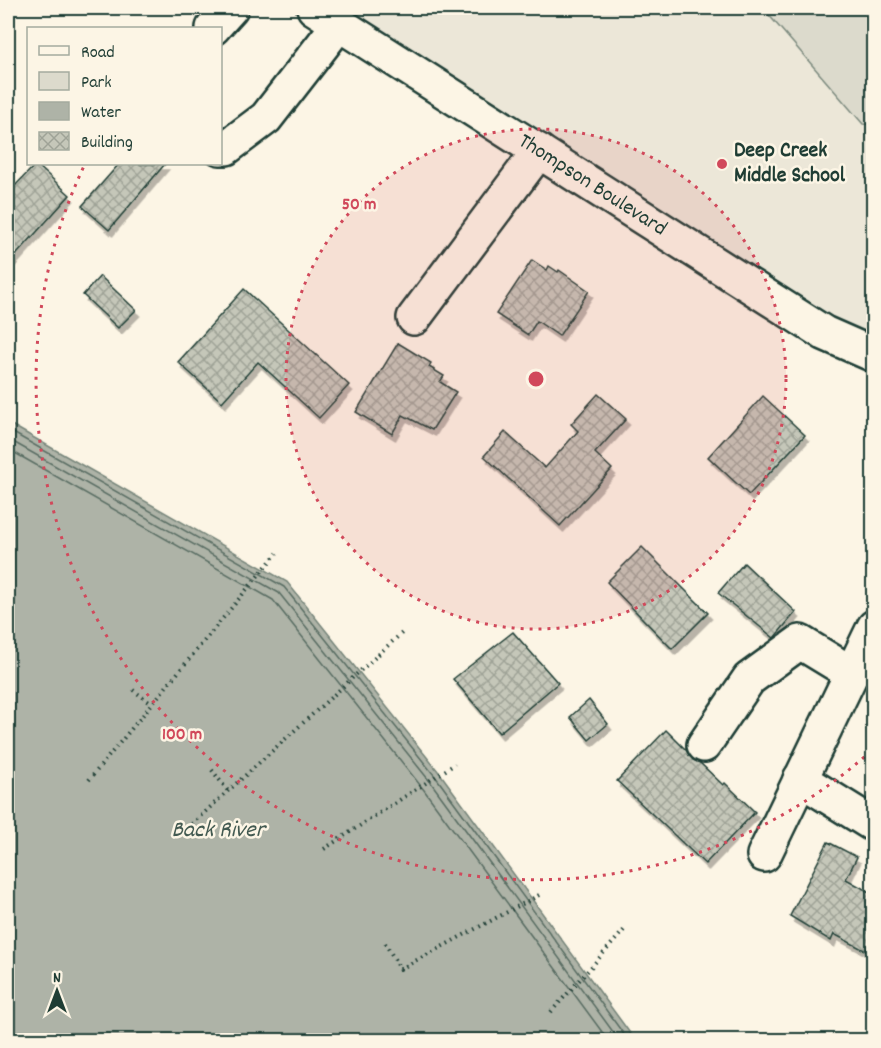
<svg xmlns="http://www.w3.org/2000/svg" width="881" height="1048" font-family="Dekko,sans-serif">
<style>
.built{fill:#ece7d8}
.park{fill:#dcdacc;stroke:#7e8c80;stroke-width:1.5}
.water{fill:#aeb3a7;stroke:#758479;stroke-width:1.5}
.lines{fill:none;stroke-linecap:round;stroke-linejoin:round}
.shore{stroke:#586c62;stroke-width:1.5}
.building{fill:url(#building-cross-hatch);stroke:#1f3d34;stroke-width:1.5;filter:url(#shadow)}
.minor-casing{stroke:#1f3d34;stroke-width:38}
.path{stroke:#1f3d34;stroke-width:4;stroke-dasharray:1.5 4.5;stroke-linecap:butt}
.minor{stroke:#fcf5e5;stroke-width:33}
.ring{fill:none;stroke:#d1495b;stroke-width:3;stroke-dasharray:3 6}
.poi-dot{fill:#d1495b;stroke:#fcf5e5;stroke-width:2}
.labels{text-anchor:middle;dominant-baseline:central;stroke-width:5;stroke-linejoin:round;paint-order:stroke}
.poi-label{font-size:22px;font-weight:bold;fill:#1f3d34;stroke:#fcf5e5;text-anchor:start}
.street-label{font-size:22px;fill:#1f3d34;stroke:#fcf5e5}
.water-label{font-size:24px;font-style:italic;fill:#435a51;stroke:#fcf5e5}
.centre{fill:#d1495b;stroke:#fcf5e5;stroke-width:3}
.ring-label{font-size:18px;text-anchor:middle;font-weight:bold;fill:#d1495b;stroke:#fcf5e5;stroke-width:5;stroke-linejoin:round;paint-order:stroke}
</style>
<defs>
<pattern id="building-cross-hatch" width="8" height="8" patternUnits="userSpaceOnUse" patternTransform="scale(1.5)"><rect width="8" height="8" fill="#c5c7b9"/><path d="M0 0l8 8M0 8l8-8" fill="none" stroke="#9fa397"/></pattern>
<filter id="shadow"><feDropShadow dx="3.5" dy="6" stdDeviation="0" flood-color="#0004"/></filter>
</defs>
<rect width="100%" height="100%" fill="#fcf5e5"/>
<filter id="ink" filterUnits="userSpaceOnUse"><feTurbulence type="fractalNoise" baseFrequency=".0167" numOctaves="2"/><feDisplacementMap in="SourceGraphic" scale="12" xChannelSelector="R" yChannelSelector="G"/><feConvolveMatrix kernelMatrix="1 2 1 2 8 2 1 2 1" color-interpolation-filters="sRGB"/></filter>
<g filter="url(#ink)">
<polygon class="built" points="326,8 873,8 873,347"/>
<polygon class="park" points="770,8 873,8 873,125 863,124 768,14"/>
<polygon class="water" points="8,423 287,582 442,776 635,1040 8,1040"/>
<g class="lines">
<g class="shore">
<polyline points="8,430 284,587 438,780 628,1040"/>
<polyline points="8,439 279,593 432,784 619,1040"/>
<polyline points="8,449 273,600 424,790 608,1040"/>
</g>
</g>
<g class="building">
<polygon points="36,164 70,195 8,264 8,193"/>
<polygon points="119,164 165,164 109,230 82,206"/>
<polygon points="532,260 547,270 549,266 558,272 559,270 589,291 559,336 537,321 528,335 496,314"/>
<polygon points="100,276 136,310 118,328 83,295"/>
<polygon points="244,289 349,385 319,418 258,362 222,402 178,362"/>
<polygon points="398,343 431,363 429,367 444,376 440,382 456,392 432,430 403,415 392,434 356,412"/>
<polygon points="598,394 626,419 595,453 612,469 560,526 484,456 505,432 545,468 578,431 571,424"/>
<polygon points="763,396 805,435 749,495 708,457"/>
<polygon points="642,547 708,613 672,649 607,582"/>
<polygon points="744,563 796,612 774,638 718,593"/>
<polygon points="513,632 558,683 499,733 453,679"/>
<polygon points="589,700 608,724 589,740 570,717"/>
<polygon points="666,730 686,750 693,760 700,763 723,785 725,783 755,812 705,864 617,781"/>
<polygon points="828,842 857,857 846,879 873,894 873,936 866,951 834,934 831,941 790,916"/>
</g>
<g class="lines">
<g class="minor-casing">
<g id="minor">
<path id="s1" d="M314,8l510,325 50,22"/>
<polyline points="213,28 231,8"/>
<polyline points="220,148 226,148 266,118 339,24"/>
<polyline points="414,318 539,151"/>
<polyline points="704,745 749,679 800,642 851,673"/>
<polyline points="800,779 874,825"/>
<polyline points="764,855 874,627"/>
</g>
</g>
<g class="path">
<polyline points="133,690 152,704"/>
<polyline points="212,770 228,791"/>
<polyline points="89,780 277,553"/>
<polyline points="183,832 403,632"/>
<polyline points="324,849 455,764"/>
<polyline points="385,943 400,969 543,893"/>
<polyline points="551,1012 625,929"/>
</g>
<use href="#minor" class="minor"/>
</g>
</g>
<circle cx="536" cy="379" r="250" fill="#d1495b" fill-opacity=".12"/>
<g class="ring">
<circle cx="536" cy="379" r="250"/>
<path d="M871 751A500 500 0 0 1 85 164"/>
</g>
<circle class="poi-dot" cx="722" cy="164" r="6"/>
<g class="labels">
<g class="poi-label">
<text x="734" y="151">Deep Creek<tspan x="734" dy="25">Middle School</tspan></text>
</g>
<g class="street-label">
<text stroke="none"><textPath href="#s1" startOffset="330">Thompson Boulevard</textPath></text>
</g>
<g class="water-label">
<text x="218" y="831">Back River</text>
</g>
</g>
<circle cx="536" cy="379" r="9" class="centre"/>
<g class="ring-label">
<text x="359" y="209">50 m</text>
<text x="182" y="739">100 m</text>
</g>
<rect width="881" height="1048" fill="none" stroke="#fcf5e5" stroke-width="30"/>
<rect x="15" y="15" width="851" height="1018" fill="none" stroke="#1f3d34" stroke-width="2" filter="url(#ink)"/>
<rect x="27" y="27" width="195" height="138" fill="#fcf5e5" stroke="#a4ab9e" stroke-width="1.5"/>
<rect x="39" y="46" width="30" height="9" fill="#fcf5e5" stroke="#a4ab9e" stroke-width="1.5"/>
<text x="81" y="57" font-size="18" fill="#1f3d34">Road</text>
<rect x="39" y="72" width="30" height="18" fill="#dcdacc" stroke="#a4ab9e" stroke-width="1.5"/>
<text x="81" y="87" font-size="18" fill="#1f3d34">Park</text>
<rect x="39" y="102" width="30" height="18" fill="#aeb3a7" stroke="#a4ab9e" stroke-width="1.5"/>
<text x="81" y="117" font-size="18" fill="#1f3d34">Water</text>
<rect x="39" y="132" width="30" height="18" fill="url(#building-cross-hatch)" stroke="#a4ab9e" stroke-width="1.5"/>
<text x="81" y="147" font-size="18" fill="#1f3d34">Building</text>
<g transform="translate(57 991)" stroke="#fcf5e5" stroke-width="4.5" paint-order="stroke">
<path d="M0-4.5L10 22L0 15L-10 22Z" fill="#1f3d34"/>
<text y="-9" font-size="16" font-weight="bold" text-anchor="middle" fill="#1f3d34">N</text>
</g>
</svg>
